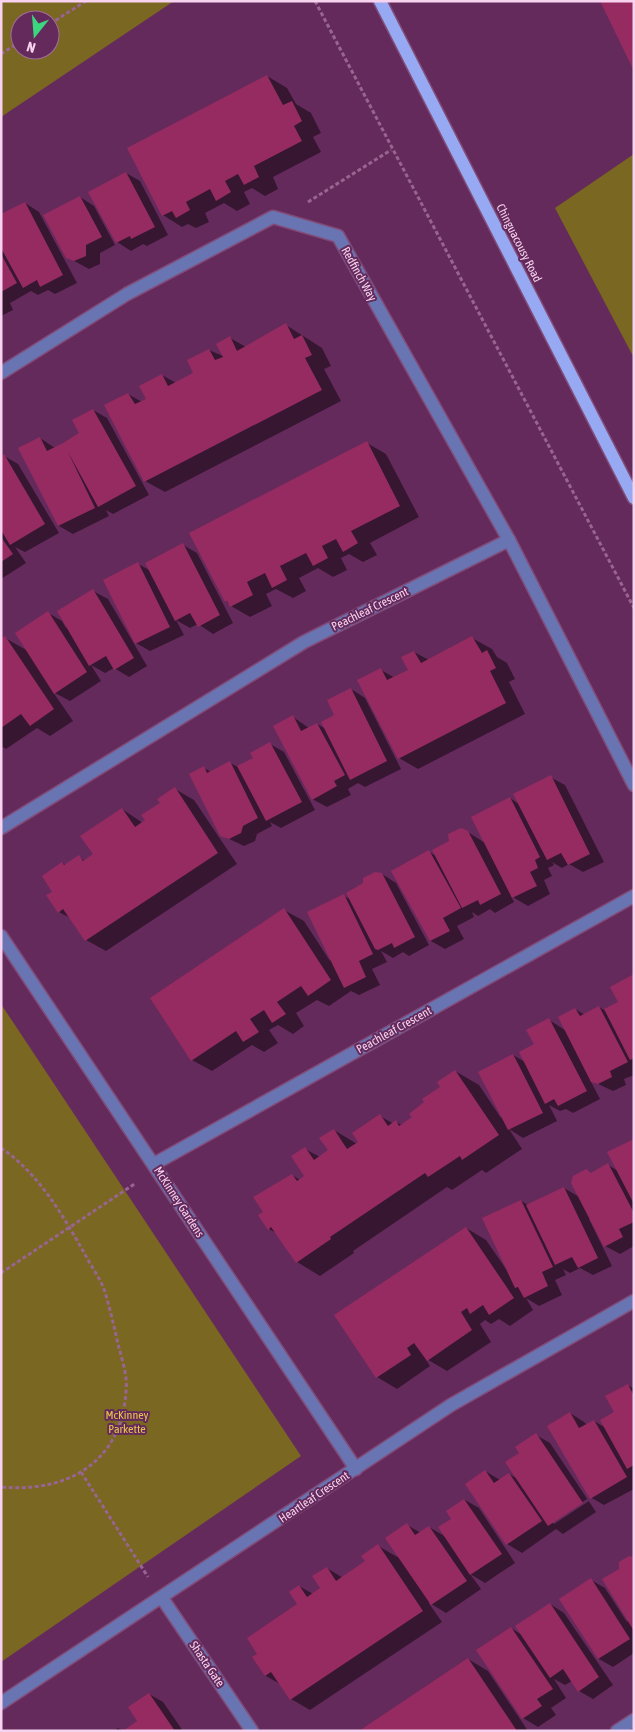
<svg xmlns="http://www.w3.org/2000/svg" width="635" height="1732" font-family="'Asap Condensed',sans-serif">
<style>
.green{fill:#7a6721;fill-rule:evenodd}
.shadow{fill:#0007;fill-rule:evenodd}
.building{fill:#962b61}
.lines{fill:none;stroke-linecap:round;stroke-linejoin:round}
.minor-casing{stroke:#824c79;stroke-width:15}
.major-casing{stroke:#824c79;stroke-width:15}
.path{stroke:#986590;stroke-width:3;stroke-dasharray:4 2.5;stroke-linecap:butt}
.minor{stroke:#6875b2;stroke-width:12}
.major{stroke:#97a9f2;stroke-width:12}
.labels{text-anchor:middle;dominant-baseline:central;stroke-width:4;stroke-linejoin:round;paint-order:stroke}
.street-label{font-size:12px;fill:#f7d3ef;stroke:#652a5c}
.park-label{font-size:12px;fill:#e9c74a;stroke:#652a5c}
</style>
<rect width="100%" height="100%" fill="#652a5c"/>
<g class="green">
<path d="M1,1h173l-173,116zM20,20h30v30h-30z"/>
<polygon points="634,154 634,358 555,208"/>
<polygon points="1,1004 301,1456 1,1662"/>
</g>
<g class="shadow">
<polygon points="267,76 287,88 296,104 311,113 321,133 313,137 321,152 273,177 278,189 265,196 252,188 244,192 250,204 237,211 224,203 205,213 209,222 196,228 188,224 182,227 163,215"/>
<polygon points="126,173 140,181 168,235 147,246 143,244 131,251 117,242"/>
<polygon points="80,197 94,206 115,245 100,253 100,264 89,269 67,257"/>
<polygon points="25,203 39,212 77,283 55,294 48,290 38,295 31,291 10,303 13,310 1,316 1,216"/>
<polygon points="286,325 322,348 331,366 324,369 341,401 165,492 145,481 128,394 142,402 148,399 162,375 176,383 195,374 209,350 225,357 230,338 246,347"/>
<polygon points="93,410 107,418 149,495 113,514 106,510 109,516 73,534 59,526 40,438 55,448 81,433"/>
<polygon points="367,443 386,454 419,517 370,543 377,555 363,562 349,554 341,558 347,570 333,577 318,568 299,578 306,591 293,598 276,589 266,594 272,606 250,617 231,606 226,601"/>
<polygon points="4,456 18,464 59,533 25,552 15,547 26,563 1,579 1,457"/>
<polygon points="183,545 197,553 233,623 213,634 198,624 190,628 176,620 184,635 150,651 136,643 138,564 151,571"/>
<polygon points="93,591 108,599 147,666 129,677 114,668 105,673 91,665 101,681 70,701 53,692 73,721 50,736 37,728 6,749 1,746 1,640 5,638 28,651 48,613 62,621 66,628"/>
<polygon points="472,638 492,649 497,657 507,663 515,679 509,682 525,714 418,769 399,758 381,670 395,678 409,670 414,652 429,660"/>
<polygon points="351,689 365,698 401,769 365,787 358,783 348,789 351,795 327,807 312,799 293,717 309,728 317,724 326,729"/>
<polygon points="270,744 284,752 315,810 281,828 270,822 272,826 257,834 255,841 244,846 221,835 204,768 211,772 230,763 238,767 254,759"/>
<polygon points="550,777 565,785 604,862 583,872 569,864 562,868 552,862 554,865 548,868 552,876 544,880 550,894 528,906 511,896 514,902 495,913 490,909 478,916 472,912 474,917 457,926 464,939 445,949 431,941 429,852 436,856 468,832 485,843 510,798 519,804"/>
<polygon points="175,789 194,800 237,864 106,951 86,940 72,919 59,912 54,892 62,863 66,865 79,857 85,861 94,854 122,809 143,823"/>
<polygon points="382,874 396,883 429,945 409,956 403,952 393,958 381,951 387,962 372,969 380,985 359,995 351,991 329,1006 317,1000 296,1013 304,1026 293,1034 278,1025 269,1030 278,1043 264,1052 252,1045 212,1071 192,1060 284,910 304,921 330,961 344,896 350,899"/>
<polygon points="634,976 634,1075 624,1079 626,1085 613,1091 590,1080 600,1099 573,1113 566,1109 560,1111 549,1105 557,1121 523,1138 509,1129 522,1149 486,1173 482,1170 452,1190 447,1187 353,1251 354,1253 320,1276 297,1262 278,1234 269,1229 265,1212 292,1175 300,1180 306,1176 305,1149 320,1157 329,1151 334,1130 357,1144 380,1116 394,1124 396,1122 402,1125 413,1118 455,1071 479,1085 501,1118 513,1055 525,1062 549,1020 565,1030 575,1009 585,1015 599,1007 604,1010 619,1002"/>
<polygon points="634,1140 634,1246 620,1254 605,1246 591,1218 589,1219 612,1266 593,1275 580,1268 570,1273 563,1269 566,1275 555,1280 562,1295 539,1306 526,1298 533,1310 510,1326 499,1319 491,1324 485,1320 480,1324 491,1342 447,1371 425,1358 430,1366 397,1389 377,1377 466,1228 486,1240 506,1269 521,1201 528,1205 564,1188 581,1198 591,1174 608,1165 618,1171"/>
<polygon points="628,1385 634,1389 634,1489 604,1505 590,1497 570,1413 584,1422 587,1425 594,1421 606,1428 616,1413"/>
<path d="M536,1435l14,8 46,69 -33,22 -7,-5 -34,24 -15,-9 -41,-60 19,-13 15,9 9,-6 9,5 3,-26zM587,1499l2,2 -35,23 -2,-2z"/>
<polygon points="465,1500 479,1508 515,1563 485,1583 470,1574 481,1589 446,1613 428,1602 442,1622 310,1710 291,1699 280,1684 266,1676 254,1658 259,1654 299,1604 299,1586 313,1594 322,1588 327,1568 343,1578 366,1562 378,1546 401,1559 407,1525 421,1533 429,1527 446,1537"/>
<polygon points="634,1559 634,1653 613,1667 599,1659 561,1599 591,1580 605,1588 627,1622 629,1620"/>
<polygon points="550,1604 564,1613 613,1685 593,1699 579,1691 572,1681 565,1685 554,1679 566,1698 551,1708 556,1715 538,1727 523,1718 478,1650 511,1628 522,1635"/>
<polygon points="468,1659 488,1671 528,1731 361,1731"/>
<polygon points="149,1694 163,1702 183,1731 125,1731 139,1721"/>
<polygon points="118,1728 123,1731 114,1731"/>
</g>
<g class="building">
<polygon points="600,1 634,1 634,71"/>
<polygon points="267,75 283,105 292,101 302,121 294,126 302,141 254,166 259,177 244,185 238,174 225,181 231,192 216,201 210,189 186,202 190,210 176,218 172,211 162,216 127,148"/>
<polygon points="126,172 155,227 131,239 130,236 116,243 88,192"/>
<polygon points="80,196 102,237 86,245 86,256 74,261 66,258 43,215"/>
<polygon points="25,202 63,275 40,287 37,280 23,288 1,248 1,214"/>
<polygon points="1,254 17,283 1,292"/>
<polygon points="286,323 294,339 302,335 312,355 305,358 322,390 144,482 104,405 128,393 135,404 146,399 139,386 162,374 168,386 193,373 187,360 209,349 215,360 223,357 216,344 230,336 237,351"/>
<polygon points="93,409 136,486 98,507 68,452 95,508 58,526 18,448 40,437 47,451 63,443 79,433 72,420"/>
<polygon points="367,441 400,506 351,531 358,543 343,552 336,539 322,546 328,558 313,566 306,553 280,566 287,580 272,588 265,573 247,582 253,595 230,607 227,601 225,602 189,533"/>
<polygon points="4,454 45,524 10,545 1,530 1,456"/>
<polygon points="1,537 13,554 1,562"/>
<polygon points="183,543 220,615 198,627 190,613 175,621 145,563"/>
<polygon points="138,562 170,627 135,644 103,580"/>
<polygon points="93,589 134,658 114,670 106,656 89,666 57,611"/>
<polygon points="48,611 87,672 54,694 15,633"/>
<polygon points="5,636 54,709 30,726 21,714 1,728 1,639"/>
<polygon points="472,636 482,653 487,650 496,668 490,671 506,703 398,759 357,680 381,668 387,680 408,670 401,657 414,651 421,663"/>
<polygon points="351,688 387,761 350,780 321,722 334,715 327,700"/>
<polygon points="293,715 301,731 317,723 345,775 334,781 337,786 312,800 273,726"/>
<polygon points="270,742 302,802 266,821 237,766 253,758 250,753"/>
<polygon points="230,761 258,818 243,826 241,833 229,839 220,836 189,774 204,766 207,773"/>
<polygon points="551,775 590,854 568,865 561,853 547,860 513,794"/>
<polygon points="175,787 218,853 85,941 63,909 58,913 46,895 52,892 42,876 62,862 64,865 79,855 83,861 93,854 80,836 122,808 135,827 145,820 141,815 160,803 157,799"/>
<polygon points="510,797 540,857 535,860 538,868 530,872 537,886 512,898 471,817"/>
<polygon points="461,828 468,831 501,894 480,905 478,900 462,908 432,850 449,841 448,834"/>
<polygon points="429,850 461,908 443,918 450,931 430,941 391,871"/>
<polygon points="375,872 382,873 415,937 394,948 392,943 378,950 375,949 346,893 363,883 363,878"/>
<polygon points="344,894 373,954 359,961 366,977 344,988 307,912"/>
<polygon points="284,908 331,980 308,996 301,986 277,1002 286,1014 272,1023 264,1010 250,1019 259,1032 243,1042 236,1031 191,1061 150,998"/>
<polygon points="634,974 634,1058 630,1060 604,1009 618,1002 610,987"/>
<polygon points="599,1006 628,1062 610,1071 612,1077 598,1084 591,1082 558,1017 575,1008 580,1016"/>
<polygon points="549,1018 587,1091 558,1106 554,1099 545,1104 519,1052 534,1044 526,1030"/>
<polygon points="513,1054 543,1113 508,1130 478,1072"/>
<polygon points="455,1070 499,1135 462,1160 460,1156 428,1177 425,1173 330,1237 331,1239 296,1263 271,1227 268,1230 258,1215 263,1212 253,1197 292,1174 297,1181 304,1176 291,1156 305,1147 314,1160 328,1150 319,1138 334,1129 347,1149 358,1142 352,1133 380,1114 388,1126 396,1120 399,1126 412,1117 409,1114 424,1102 422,1099 440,1087 437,1082"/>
<polygon points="634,1139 634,1204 607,1152"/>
<polygon points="608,1163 634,1213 634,1222 619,1229 623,1237 604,1247 571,1183 573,1176 586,1169 591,1173"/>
<polygon points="564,1187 598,1258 578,1268 572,1257 555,1265 526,1205"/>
<polygon points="521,1200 553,1267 542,1272 548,1286 524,1298 518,1287 515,1288 482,1218"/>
<polygon points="466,1227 514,1298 489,1315 483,1305 470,1314 467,1308 461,1312 472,1330 427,1361 414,1343 407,1348 411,1355 376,1378 334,1315"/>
<polygon points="628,1384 634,1396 634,1465 627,1469 600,1420 614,1412 605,1396"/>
<polygon points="570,1412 579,1428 594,1420 627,1477 590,1499 547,1426"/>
<polygon points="536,1433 583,1503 548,1526 505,1462 519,1453 515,1447"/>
<polygon points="485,1470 494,1483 509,1473 542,1521 506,1545 465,1484"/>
<polygon points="464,1499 502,1554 470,1575 438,1527 451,1519 446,1511"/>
<polygon points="407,1523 415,1535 429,1526 467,1581 431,1605 385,1538"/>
<polygon points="378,1544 423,1611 290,1700 271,1672 265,1676 252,1657 257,1654 247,1638 297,1604 289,1592 299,1585 307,1597 320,1588 312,1576 327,1567 336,1581 365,1561 361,1556"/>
<polygon points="629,1556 634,1557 634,1631 602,1579 619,1569 619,1562"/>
<polygon points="591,1578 630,1639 598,1659 559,1599"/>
<polygon points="550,1603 599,1677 578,1692 563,1669 550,1678 515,1626"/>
<polygon points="511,1627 553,1689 537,1699 542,1706 522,1719 476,1650"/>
<polygon points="468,1658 517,1731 359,1731"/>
<polygon points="149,1693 175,1731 123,1731 137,1721 128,1707"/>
</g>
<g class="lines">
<g class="minor-casing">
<g id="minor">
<polyline points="1,373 127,294 273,217 338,236 509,540"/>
<polyline points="1,828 304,642 509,540 634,785"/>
<polyline points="1,936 356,1469"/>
<polyline points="154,1164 634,896"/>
<polyline points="162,1598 252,1731"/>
<polyline points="1,1703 451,1405 634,1301"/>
<polyline points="617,1731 634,1720"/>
</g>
</g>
<g class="major-casing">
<polyline id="major" points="380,1 634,498"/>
</g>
<g class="path">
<polyline points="315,1 634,608"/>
<polyline points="50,24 86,1"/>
<polyline points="1,54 20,42"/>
<polyline points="308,202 391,150"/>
<path d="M1,1148c39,26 64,71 86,110 6,11 14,22 18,34 5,17 9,34 13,52 4,15 10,33 8,48 -5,71 -59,101 -125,95"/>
<polyline points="1,1273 136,1183"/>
<polyline points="81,1472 148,1577"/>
</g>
<use href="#minor" class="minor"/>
<use href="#major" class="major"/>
</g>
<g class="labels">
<g class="street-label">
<text transform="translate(519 243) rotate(63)">Chinguacousy Road</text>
<text transform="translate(359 274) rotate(61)">Redfinch Way</text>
<text transform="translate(370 609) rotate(-26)">Peachleaf Crescent</text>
<text transform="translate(394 1030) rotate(-29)">Peachleaf Crescent</text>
<text transform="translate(179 1202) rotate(57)">McKinney Gardens</text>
<text transform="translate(314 1497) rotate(-34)">Heartleaf Crescent</text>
<text transform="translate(207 1664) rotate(56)">Shasta Gate</text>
</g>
<g class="park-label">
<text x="127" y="1415">McKinney<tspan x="127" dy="14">Parkette</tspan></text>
</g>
</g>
<rect width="635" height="1732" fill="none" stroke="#f7d3ef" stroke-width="5"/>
<g transform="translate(35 35) rotate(197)"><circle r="24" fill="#652a5c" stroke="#9f6e97"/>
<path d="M0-4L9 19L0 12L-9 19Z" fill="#3bd77f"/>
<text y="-8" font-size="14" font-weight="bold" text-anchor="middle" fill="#f7d3ef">N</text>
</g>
</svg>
